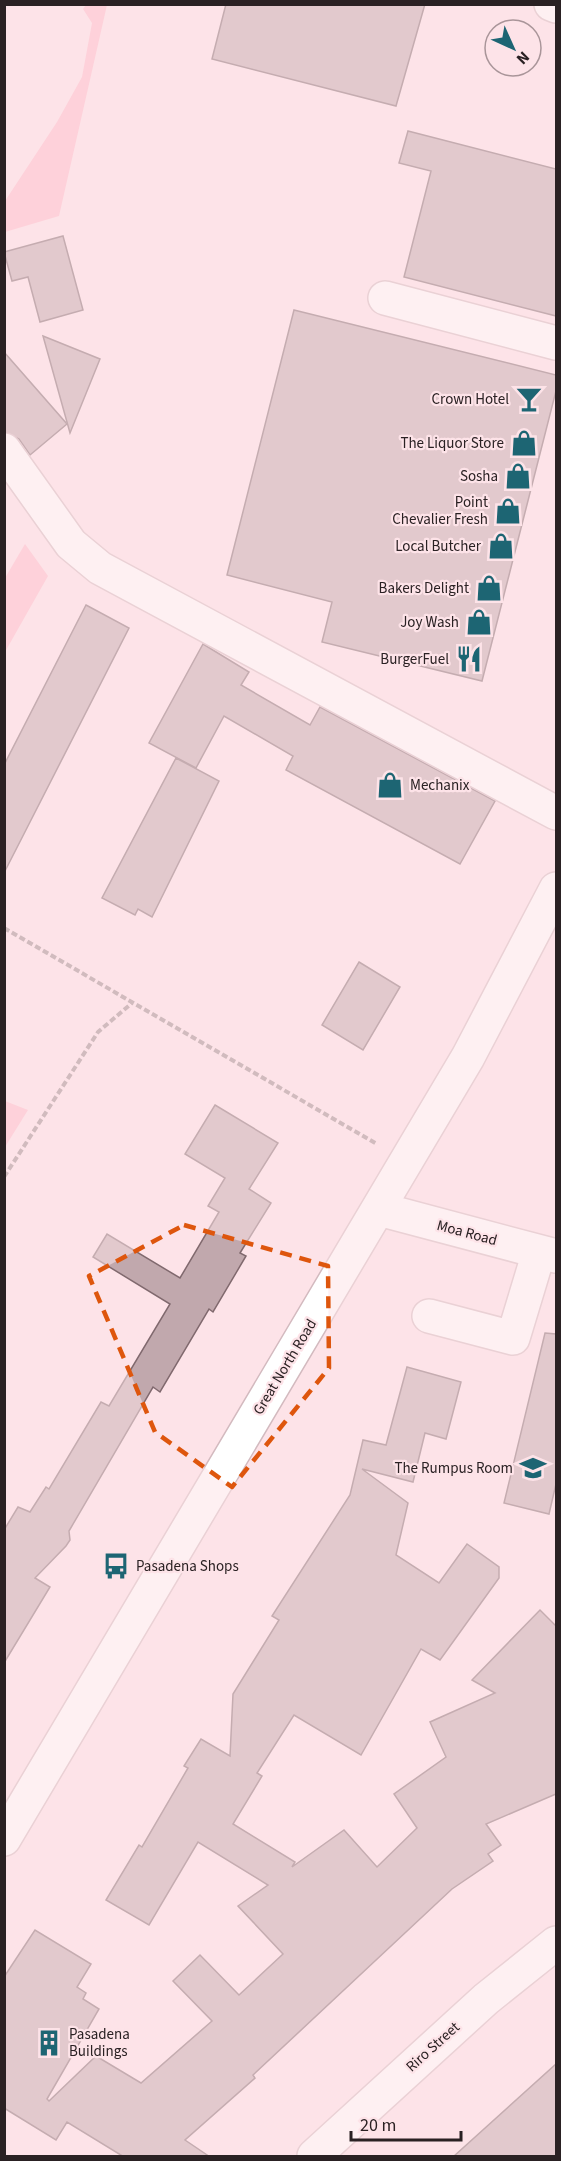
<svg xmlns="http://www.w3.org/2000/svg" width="561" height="2161" font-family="'Source Sans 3',sans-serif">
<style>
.green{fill:#febbcb}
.building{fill:#c1a8ad;stroke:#80696e;stroke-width:1.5}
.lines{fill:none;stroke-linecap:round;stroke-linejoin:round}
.minor-casing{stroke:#d3babf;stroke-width:36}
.major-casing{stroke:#d3babf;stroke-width:36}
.path{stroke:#9b898c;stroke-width:4;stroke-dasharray:6 3;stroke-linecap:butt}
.minor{stroke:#fff;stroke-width:33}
.major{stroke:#fff;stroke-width:33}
.marked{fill:none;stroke:#de560d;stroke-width:4.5;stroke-dasharray:12 8;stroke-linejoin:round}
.labels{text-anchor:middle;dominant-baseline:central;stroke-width:4.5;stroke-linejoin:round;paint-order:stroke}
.poi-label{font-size:15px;fill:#2a2123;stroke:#fde3e8;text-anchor:end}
.street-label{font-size:15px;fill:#2a2123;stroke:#fde3e8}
</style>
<rect width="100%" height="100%" fill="#fde3e8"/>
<g class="green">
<polygon points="86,5 107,5 59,216 5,232 5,201 57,122 82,77 92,23 83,9"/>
<polygon points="25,544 48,576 5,652 5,578"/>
<polygon points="5,1101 28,1110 5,1147"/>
</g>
<g class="building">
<polygon points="226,4 425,4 396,106 212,59"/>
<polygon points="408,131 556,169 556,316 404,277 431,171 399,163"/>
<polygon points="63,236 83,310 40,322 28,277 12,281 4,252"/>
<polygon points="294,310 556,375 556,391 482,681 322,642 332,602 227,575"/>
<polygon points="43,336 100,359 70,433"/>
<polygon points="4,352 67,424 30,455 19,439 4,432"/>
<polygon points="86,605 129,628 4,873 4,765"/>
<polygon points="203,644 249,672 241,685 310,725 320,707 495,801 460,864 286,770 293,756 224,716 196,768 149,743"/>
<polygon points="176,758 219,781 152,917 138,909 135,915 102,898"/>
<polygon points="359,962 400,987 363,1050 322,1025"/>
<polygon points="215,1105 278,1143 249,1189 271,1203 240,1253 246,1256 213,1312 209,1309 160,1392 153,1387 69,1531 70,1540 66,1546 35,1578 50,1587 4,1663 4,1530 18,1507 30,1512 46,1487 49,1489 101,1402 109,1406 170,1304 93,1257 107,1234 180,1278 219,1212 208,1206 225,1178 185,1154"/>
<polygon points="545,1333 556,1334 556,1484 549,1514 504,1503"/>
<polygon points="407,1367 461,1382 446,1439 425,1433 413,1482 362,1469 408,1503 396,1555 439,1583 467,1544 499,1567 499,1578 440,1660 421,1649 361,1755 294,1715 257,1773 262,1776 233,1824 295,1862 292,1867 344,1830 377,1867 417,1828 394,1794 446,1757 430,1722 495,1693 472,1680 540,1610 556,1626 556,1794 486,1824 501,1845 488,1854 493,1861 452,1889 253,2075 255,2078 185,2140 210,2157 124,2157 67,2122 56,2140 4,2108 4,1977 35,1930 91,1964 77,1987 86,1993 83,1999 99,2009 47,2099 49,2101 96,2056 141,2083 212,2021 173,1981 200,1955 239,1995 283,1954 238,1906 268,1885 198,1842 149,1925 106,1900 139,1845 142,1847 188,1768 184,1766 201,1739 230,1756 233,1694 279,1620 272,1616 350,1495 363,1440 386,1445"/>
<polygon points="556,2064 556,2157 453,2157"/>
</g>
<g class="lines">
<g class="minor-casing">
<g id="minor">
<polyline points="551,4 556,6"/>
<polyline points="385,298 556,343"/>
<polyline points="4,450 71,544 100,568 556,813"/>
<polyline points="379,1209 556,1256"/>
<polyline points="429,1316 513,1338 539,1252"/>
<polyline points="314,2156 486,1999 556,1943"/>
</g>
</g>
<g class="major-casing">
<polyline id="major" points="4,1839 468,1057 556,889"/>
</g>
<g class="path">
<polyline points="4,928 377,1144"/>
<polyline points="4,1177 98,1032 132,1003"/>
</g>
<use href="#minor" class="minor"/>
<use href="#major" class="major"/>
</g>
<path d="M0 0H561V2161H0ZM184,1225l144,41 1,102 -97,119 -77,-55 -66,-156z" fill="#fde3e8" fill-opacity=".55" fill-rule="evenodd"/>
<path class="marked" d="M184,1225l144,41 1,102 -97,119 -77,-55 -66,-156z"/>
<defs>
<g id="bar-bare" transform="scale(2.07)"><path d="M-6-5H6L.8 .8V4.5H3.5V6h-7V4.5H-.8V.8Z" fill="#1d6573" stroke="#fde3e8" stroke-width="2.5" paint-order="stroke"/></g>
<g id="shop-bare" transform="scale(2.07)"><path d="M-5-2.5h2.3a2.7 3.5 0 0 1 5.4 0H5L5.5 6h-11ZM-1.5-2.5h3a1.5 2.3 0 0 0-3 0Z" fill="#1d6573" stroke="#fde3e8" stroke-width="2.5" paint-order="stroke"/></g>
<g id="restaurant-bare" transform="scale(2.07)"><path d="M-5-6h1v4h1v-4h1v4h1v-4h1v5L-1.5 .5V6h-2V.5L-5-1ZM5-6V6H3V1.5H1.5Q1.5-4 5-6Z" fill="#1d6573" stroke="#fde3e8" stroke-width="2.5" paint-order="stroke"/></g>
<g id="school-bare" transform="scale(2.07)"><path d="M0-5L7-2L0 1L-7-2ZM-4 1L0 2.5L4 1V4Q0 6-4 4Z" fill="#1d6573" stroke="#fde3e8" stroke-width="2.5" paint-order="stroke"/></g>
<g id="bus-bare" transform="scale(2.07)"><path d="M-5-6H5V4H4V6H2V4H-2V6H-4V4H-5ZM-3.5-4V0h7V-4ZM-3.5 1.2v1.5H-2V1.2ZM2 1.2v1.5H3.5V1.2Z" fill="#1d6573" stroke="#fde3e8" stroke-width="2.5" paint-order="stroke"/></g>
<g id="building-bare" transform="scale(2.07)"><path d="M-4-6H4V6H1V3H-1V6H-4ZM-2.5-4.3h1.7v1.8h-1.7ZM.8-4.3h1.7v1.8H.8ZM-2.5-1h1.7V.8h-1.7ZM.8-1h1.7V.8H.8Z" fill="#1d6573" stroke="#fde3e8" stroke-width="2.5" paint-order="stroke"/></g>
</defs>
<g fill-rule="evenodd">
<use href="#bar-bare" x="529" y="399"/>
<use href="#shop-bare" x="524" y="443"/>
<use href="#shop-bare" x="518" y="476"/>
<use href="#shop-bare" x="508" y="511"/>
<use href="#shop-bare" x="501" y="546"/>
<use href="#shop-bare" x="489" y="588"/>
<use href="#shop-bare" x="479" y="622"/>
<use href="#restaurant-bare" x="469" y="659"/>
<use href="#shop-bare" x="390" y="785"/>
<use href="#school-bare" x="533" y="1468"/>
<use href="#bus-bare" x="116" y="1566"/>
<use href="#building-bare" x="49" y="2043"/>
</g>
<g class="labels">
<g class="poi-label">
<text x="509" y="399">Crown Hotel</text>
<text x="504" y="443">The Liquor Store</text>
<text x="498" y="476">Sosha</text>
<text x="488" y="502">Point<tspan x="488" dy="17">Chevalier Fresh</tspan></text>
<text x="481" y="546">Local Butcher</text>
<text x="469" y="588">Bakers Delight</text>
<text x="459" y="622">Joy Wash</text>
<text x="449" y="659">BurgerFuel</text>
<text x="410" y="785" text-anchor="start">Mechanix</text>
<text x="513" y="1468">The Rumpus Room</text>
<text x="136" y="1566" text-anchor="start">Pasadena Shops</text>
<text x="69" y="2034" text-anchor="start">Pasadena<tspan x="69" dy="17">Buildings</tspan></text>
</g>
<g class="street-label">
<text transform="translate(467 1233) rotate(15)">Moa Road</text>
<text transform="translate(285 1367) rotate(-59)">Great North Road</text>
<text transform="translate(433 2047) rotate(-42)">Riro Street</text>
</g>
</g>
<rect width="561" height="2161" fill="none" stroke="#2a2123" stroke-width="12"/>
<g transform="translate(513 48) rotate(135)"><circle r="28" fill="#fde3e8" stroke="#a99599" stroke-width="1.5"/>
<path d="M0-4.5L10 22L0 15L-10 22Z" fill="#1d6573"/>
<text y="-9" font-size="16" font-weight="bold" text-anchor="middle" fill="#2a2123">N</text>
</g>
<path d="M351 2131v9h110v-9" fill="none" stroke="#2a2123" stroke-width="3"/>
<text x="360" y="2131" font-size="18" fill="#2a2123" stroke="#fde3e8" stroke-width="4.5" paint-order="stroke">20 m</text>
</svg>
